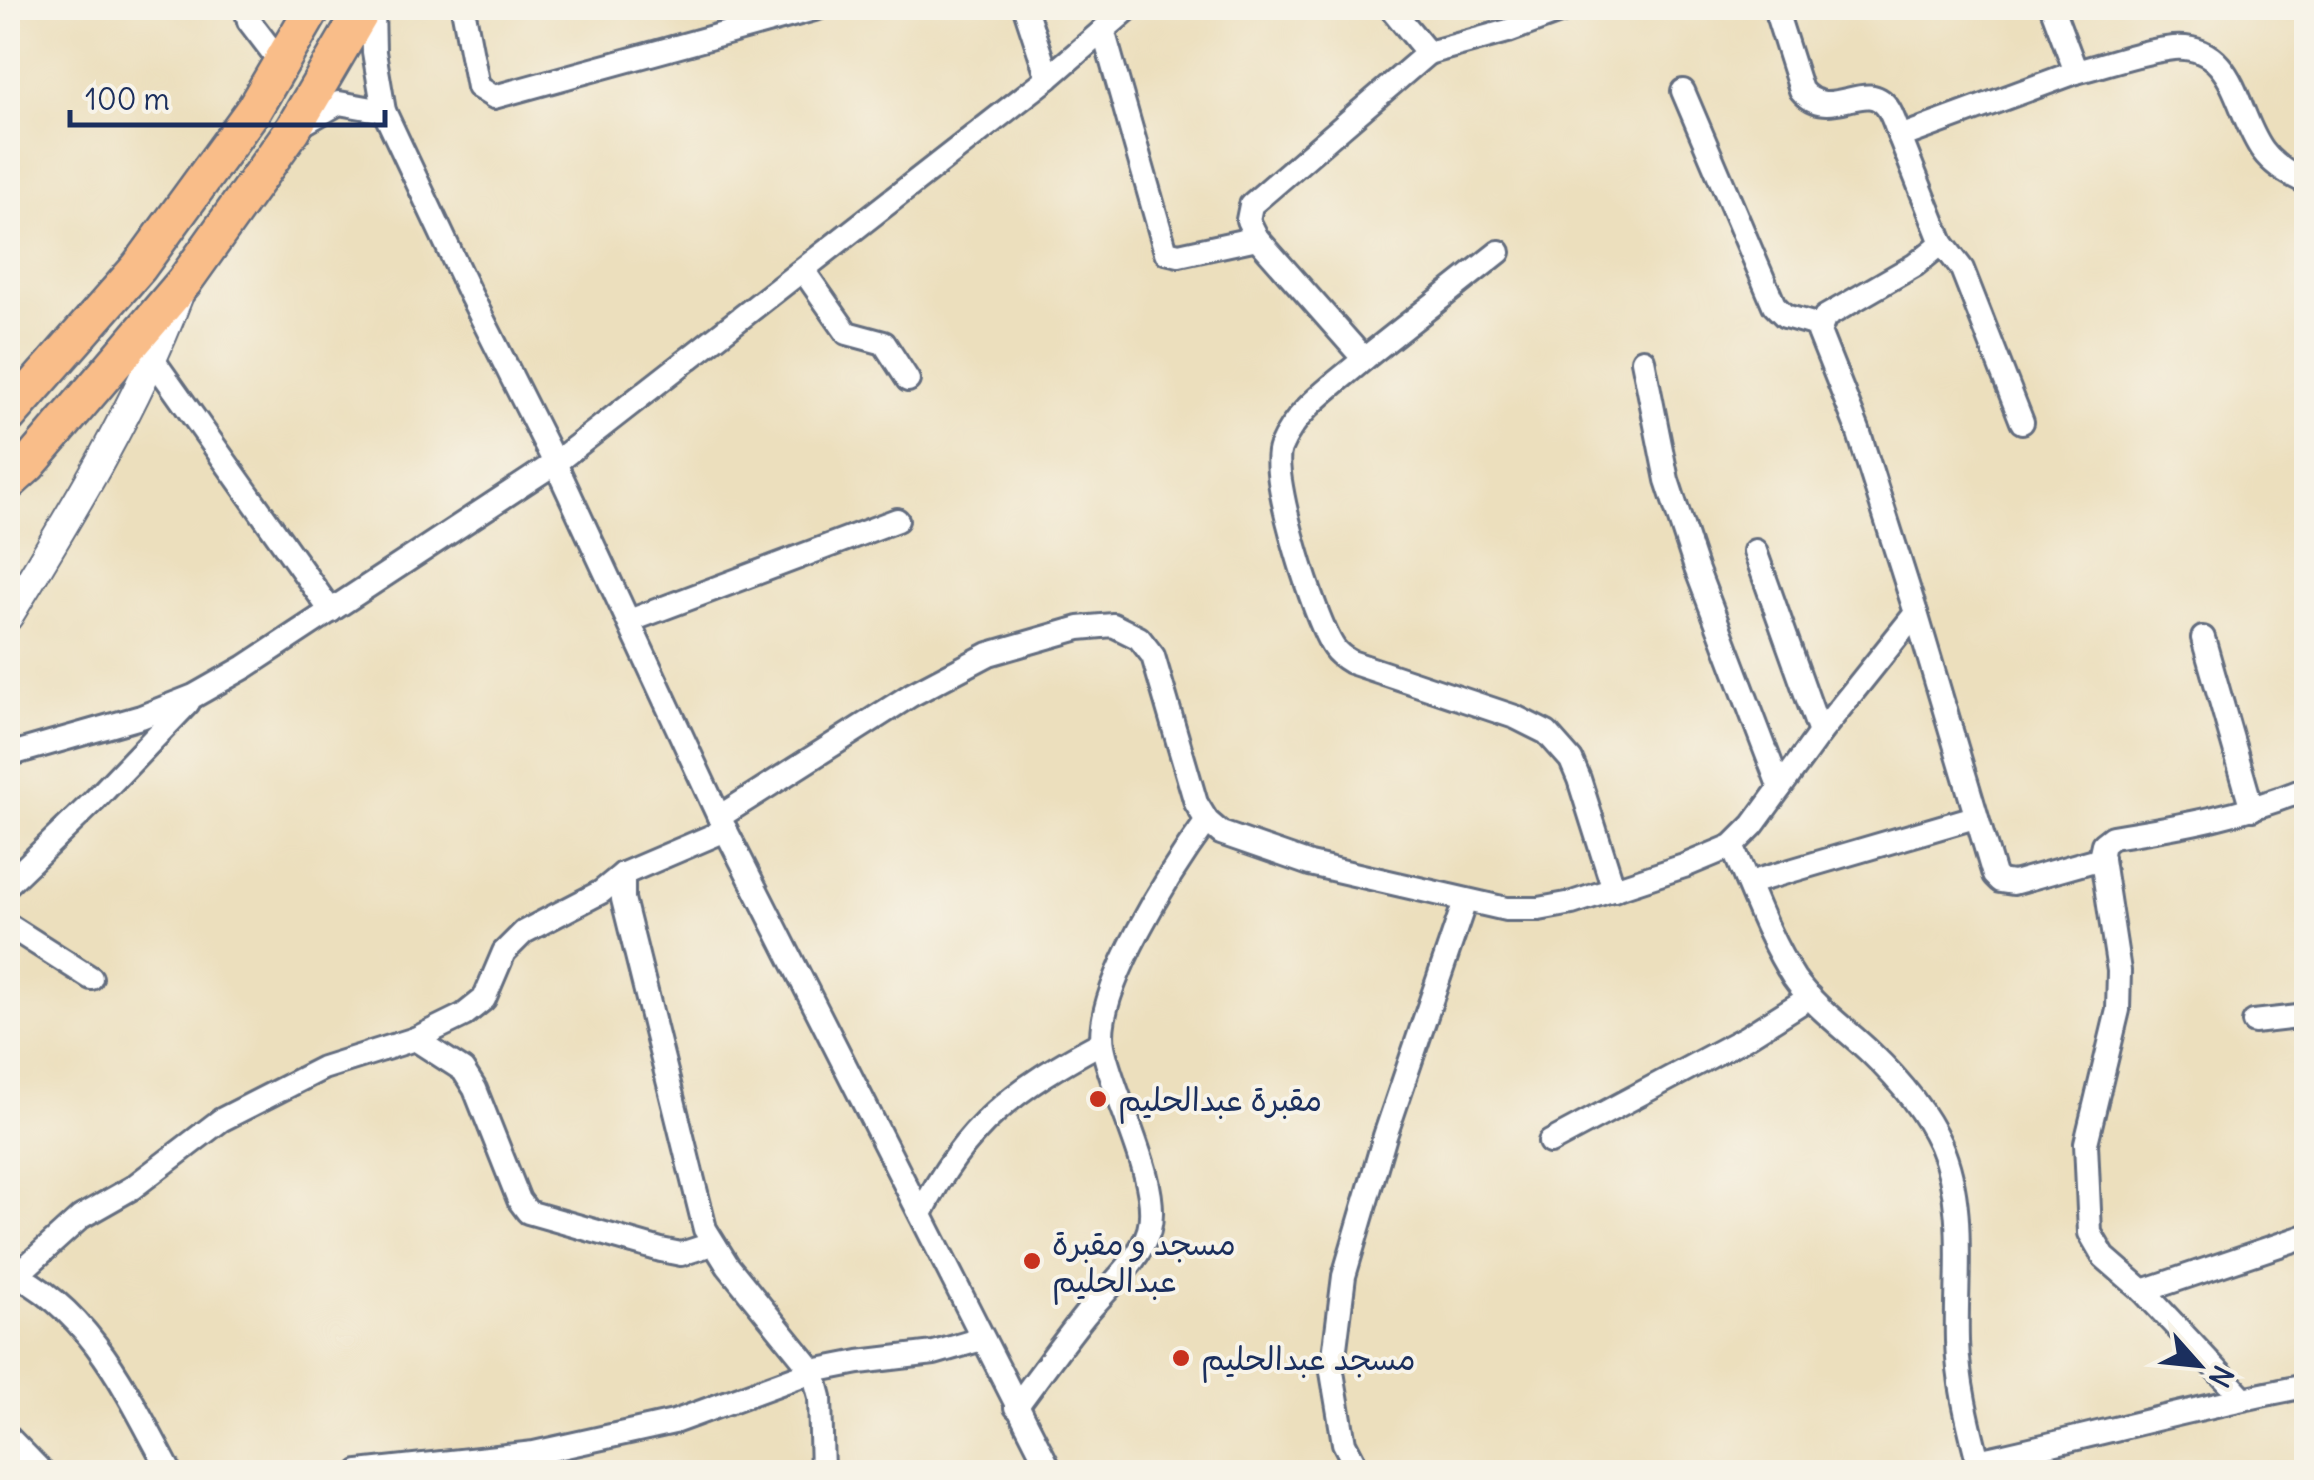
<svg xmlns="http://www.w3.org/2000/svg" width="2314" height="1480" font-family="Delius,'Playpen Sans Arabic',sans-serif">
<style>
.lines{fill:none;stroke-linecap:round;stroke-linejoin:round}
.minor-casing{stroke:#646d7f;stroke-width:28}
.tertiary-casing{stroke:#646d7f;stroke-width:32}
.primary-casing{stroke:#646d7f;stroke-width:40}
.minor{stroke:#fff;stroke-width:22}
.tertiary{stroke:#fff;stroke-width:28}
.primary{stroke:#f9bd89;stroke-width:35}
.poi-dot{fill:#c8321e;stroke:#f7f3e8;stroke-width:4}
.labels{text-anchor:middle;dominant-baseline:central;stroke-width:8;stroke-linejoin:round;paint-order:stroke}
.poi-label{font-size:32px;fill:#1b2f5e;stroke:#f7f3e8;text-anchor:start}
</style>
<rect width="100%" height="100%" fill="#f7f3e8"/>
<filter id="ink" filterUnits="userSpaceOnUse"><feTurbulence type="fractalNoise" baseFrequency=".01" numOctaves="2"/><feDisplacementMap in="SourceGraphic" scale="20" xChannelSelector="R" yChannelSelector="G"/><feConvolveMatrix kernelMatrix="1 2 1 2 8 2 1 2 1" color-interpolation-filters="sRGB"/></filter>
<filter id="wash" filterUnits="userSpaceOnUse"><feTurbulence type="fractalNoise" baseFrequency=".0048" numOctaves="4" result="noise"/><feDisplacementMap in="SourceGraphic" scale="40" xChannelSelector="R" yChannelSelector="G"/><feGaussianBlur stdDeviation="2.25" result="paint"/><feColorMatrix in="noise" values="0 0 0 0 0 0 0 0 0 0 0 0 0 0 0 0 0 1.4 0 .05"/><feComposite in="paint" operator="in"/></filter>
<g filter="url(#wash)">
<rect width="100%" height="100%" fill="#ecdfbd"/>
</g>
<g filter="url(#ink)">
<g class="lines">
<g class="minor-casing">
<g id="minor">
<polyline points="246,8 249,21 281,63"/>
<polyline points="373,8 374,52 384,111 469,292 555,463 719,817 1051,1472"/>
<polyline points="463,8 478,87 494,97 818,8"/>
<polyline points="1025,8 1048,78"/>
<polyline points="1391,8 1428,53 1508,31 1570,8"/>
<path d="M1775,8l26,82c28,34 65,-13 86,17 6,8 9,20 13,30l176,-65"/>
<path d="M2052,8l24,64c32,-8 66,-21 98,-24 62,-4 61,65 89,103 11,15 27,24 43,31"/>
<polyline points="2306,8 2306,9"/>
<polyline points="1103,30 1166,252 1179,255 1257,238"/>
<path d="M1428,53l-177,152 -3,15 9,18 107,121c-31,27 -68,50 -84,89 -11,29 35,173 54,200 4,6 10,10 17,14l164,55 32,16 24,27 8,19 35,111"/>
<polyline points="1683,91 1774,305 1785,316 1820,326"/>
<polyline points="301,125 339,103 384,111"/>
<polyline points="1942,243 1962,269 2022,422"/>
<polyline points="803,270 847,333 884,343 908,380"/>
<polyline points="1364,359 1499,252"/>
<polyline points="1643,360 1667,480 1696,568 1780,788"/>
<polyline points="154,361 331,611"/>
<polyline points="1755,551 1820,733"/>
<polyline points="1916,613 1994,875 2000,881 2013,883 2102,858"/>
<polyline points="629,621 897,520"/>
<polyline points="2203,638 2252,809"/>
<polyline points="8,755 141,717 194,696 245,667 555,463 1048,78 1129,8"/>
<polyline points="719,817 911,695 989,654 1079,628 1113,625 1139,638 1153,656 1196,803 1207,821 1221,833 1310,864 1506,909 1539,909 1572,903 1684,866 1732,846 1753,825 1820,733 1916,613 1858,430 1819,332 1825,317 1915,265 1942,243 1900,137"/>
<path d="M1732,846c19,43 36,92 62,132 21,30 51,50 77,75 27,26 53,56 69,91 27,61 15,133 17,197 1,41 11,81 21,120"/>
<polyline points="623,874 623,899 705,1229 728,1266 813,1371 820,1397 822,1472"/>
<polyline points="1749,883 1975,817"/>
<polyline points="8,884 94,801 188,703"/>
<polyline points="8,925 91,978"/>
<polyline points="2254,1022 2306,1016"/>
<polyline points="415,1039 463,1070 475,1089 519,1200 528,1212 661,1250 681,1254 712,1244"/>
<polyline points="1550,1142 1745,1038 1810,997"/>
<path d="M921,1214c44,-89 95,-126 181,-172"/>
<path d="M8,1271c83,38 121,125 162,201"/>
<polyline points="17,1275 81,1217 132,1188 221,1120 323,1068 415,1039 464,1015 484,999 504,952 524,932 601,892 623,874 726,830"/>
<polyline points="2143,1291 2306,1236"/>
<path d="M2243,1398l-100,-107 -39,-34 -14,-24 -4,-90 32,-133 1,-39 -18,-118 2,-9 9,-7c71,-11 127,-21 194,-48"/>
<path d="M1016,1407c23,-31 45,-62 69,-92 20,-25 55,-54 64,-85 13,-48 -37,-134 -46,-184 -10,-55 71,-180 104,-225"/>
<polyline points="8,1437 42,1472"/>
<polyline points="359,1472 534,1453 674,1422 813,1371 859,1362 934,1353 982,1339"/>
<polyline points="1359,1472 1344,1443 1332,1372 1344,1276 1385,1136 1465,901"/>
<path d="M1969,1472l9,-11c110,-24 218,-54 328,-75"/>
</g>
</g>
<g class="tertiary-casing">
<path id="tertiary" d="M8,617c63,-103 127,-207 170,-320"/>
</g>
<g class="primary-casing">
<g id="primary">
<polyline points="8,416 139,267 254,109 313,8"/>
<polyline points="8,483 28,465 184,282 293,129 364,8"/>
</g>
</g>
<use href="#minor" class="minor"/>
<use href="#tertiary" class="tertiary"/>
<use href="#primary" class="primary"/>
</g>
</g>
<g class="poi-dot">
<circle cx="1098" cy="1099" r="10"/>
<circle cx="1032" cy="1261" r="10"/>
<circle cx="1181" cy="1358" r="10"/>
</g>
<g class="labels">
<g class="poi-label">
<text x="1118" y="1099">مقبرة عبدالحليم</text>
<text x="1052" y="1243">مسجد و مقبرة<tspan x="1052" dy="37">عبدالحليم</tspan></text>
<text x="1201" y="1358">مسجد عبدالحليم</text>
</g>
</g>
<rect width="2314" height="1480" fill="none" stroke="#f7f3e8" stroke-width="40"/>
<g transform="translate(2199 1365) rotate(117)" stroke="#f7f3e8" stroke-width="8" paint-order="stroke">
<path d="M0-8L18 38L0 25L-18 38Z" fill="#1b2f5e"/>
<text y="-15" font-size="28" font-weight="bold" text-anchor="middle" fill="#1b2f5e">N</text>
</g>
<path d="M70 110v15h315v-15" fill="none" stroke="#1b2f5e" stroke-width="5"/>
<text x="85" y="110" font-size="30" fill="#1b2f5e" stroke="#f7f3e8" stroke-width="8" paint-order="stroke">100 m</text>
</svg>
